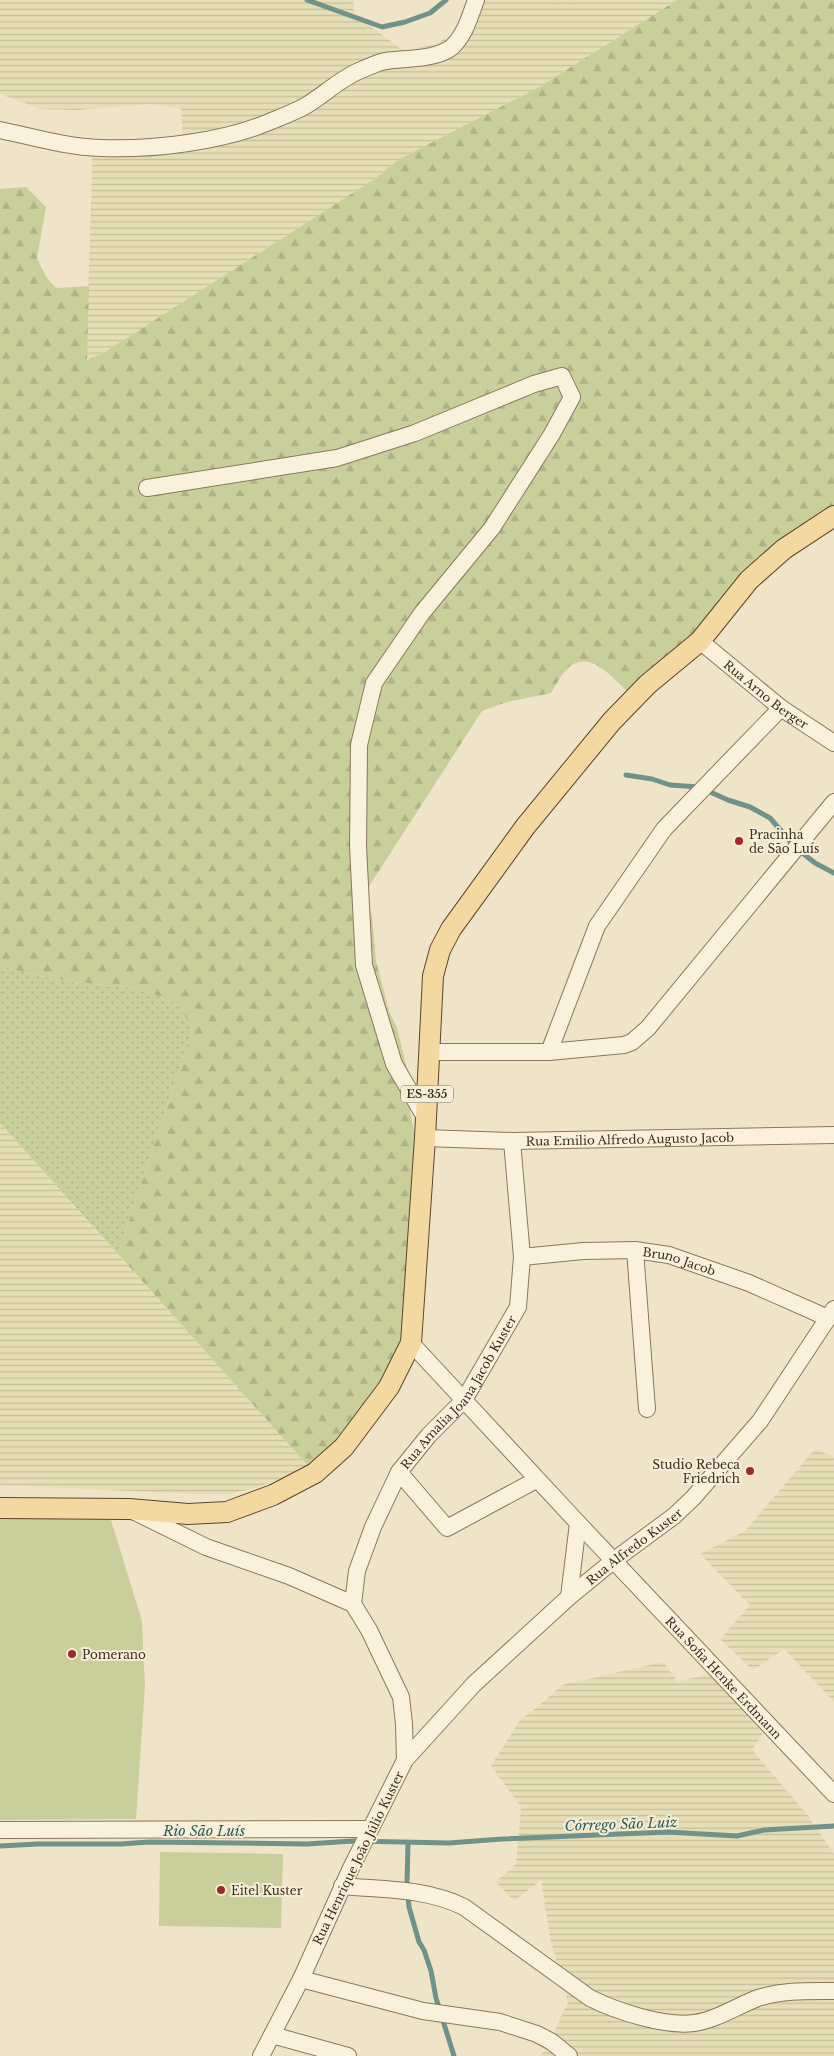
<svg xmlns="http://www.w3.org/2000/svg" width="834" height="2056" font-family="'Libre Baskerville',serif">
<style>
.farmland{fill:url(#farmland-rules)}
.grass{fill:url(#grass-dots)}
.forest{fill:url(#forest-firs)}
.pitch{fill:#c9cf9b}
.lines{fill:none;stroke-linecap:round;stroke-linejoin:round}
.stream{stroke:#6f938a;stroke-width:5}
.minor-casing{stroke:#8d765c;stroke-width:18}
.major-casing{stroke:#5b4430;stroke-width:22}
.minor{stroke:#faf1dc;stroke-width:16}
.major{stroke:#f3d9a0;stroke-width:20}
.poi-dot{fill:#9e2a2b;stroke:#f7eed8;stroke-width:2}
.labels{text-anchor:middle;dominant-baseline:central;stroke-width:4;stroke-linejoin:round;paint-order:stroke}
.shield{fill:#f7eed8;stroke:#756857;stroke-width:1}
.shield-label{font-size:11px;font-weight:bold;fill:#3d2e20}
.street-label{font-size:12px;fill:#3d2e20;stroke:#f7eed8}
.poi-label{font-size:12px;fill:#3d2e20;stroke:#f7eed8;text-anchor:start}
.water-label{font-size:14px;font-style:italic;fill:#2f5d5a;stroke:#f7eed8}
</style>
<defs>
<pattern id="farmland-rules" width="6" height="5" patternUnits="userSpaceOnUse" patternTransform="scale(1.25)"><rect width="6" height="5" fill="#e6deb5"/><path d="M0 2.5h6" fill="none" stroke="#c6bf9b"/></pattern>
<pattern id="grass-dots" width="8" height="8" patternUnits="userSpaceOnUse" patternTransform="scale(1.25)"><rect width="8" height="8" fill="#c9cf9b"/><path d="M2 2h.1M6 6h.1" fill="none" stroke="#aeb285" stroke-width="1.8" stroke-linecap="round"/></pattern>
<pattern id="forest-firs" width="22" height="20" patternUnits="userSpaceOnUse" patternTransform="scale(1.25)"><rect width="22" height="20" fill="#c9cf9b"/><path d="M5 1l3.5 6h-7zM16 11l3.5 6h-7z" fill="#aeb285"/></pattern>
</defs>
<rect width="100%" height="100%" fill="#f0e4c8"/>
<g class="farmland">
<polygon points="0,0 353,0 354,14 404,51 435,44 470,26 481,0 677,0 541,86 398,160 376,178 105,352 86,360 93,139 158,140 183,135 181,109 153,104 77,110 41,109 0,94"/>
<polygon points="0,1123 308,1466 296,1472 259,1487 230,1494 196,1494 0,1485"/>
<polygon points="815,1449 834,1457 834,1702 784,1649 753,1670 720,1639 750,1605 700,1554 745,1531"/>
<polygon points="663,1662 678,1682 716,1672 771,1721 752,1750 806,1813 834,1854 834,2056 540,2056 547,2047 568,2002 550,1938 541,1880 514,1901 496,1882 516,1864 521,1807 491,1766 520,1720 536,1708 562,1685"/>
</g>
<polygon class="grass" points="0,962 5,967 36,975 73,982 126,987 154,994 179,1007 193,1028 118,1254 0,1123"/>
<path class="forest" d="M677,0h157v507l-79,66 -92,91 -36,27c-16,-14 -38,-43 -60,-22 -6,6 -11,16 -16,24l-44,9 -25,9 -118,183 8,22 4,45 13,50 8,17 11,45 2,36 11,61 -6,129 -23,78 -52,65 -32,24 -190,-212 75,-226 -14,-21 -25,-13 -28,-7 -53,-5 -37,-7 -31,-8 -5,-5v-773l26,-2 20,20 -9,51 9,19 10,11 33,-2 -2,74 18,-8 271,-174 22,-18 143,-74z"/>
<g class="pitch">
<polygon points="0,1510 111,1520 142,1621 145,1687 136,1819 0,1820"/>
<polygon points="160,1852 283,1854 281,1928 159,1926"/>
</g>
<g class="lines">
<g class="stream">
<polyline points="307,0 382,27 405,22 430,13 446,0"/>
<polyline points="626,775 652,779 670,785 699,787 728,800 750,807 770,818 796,848 815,863 834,873"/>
<polyline points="408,1843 407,1884 409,1907 419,1942 424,1950 431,1971 436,1998 454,2056"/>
<polyline points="0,1846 38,1844 121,1844 149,1842 307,1844 353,1841 449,1843 502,1839 668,1832 737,1836 764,1830 834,1826"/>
</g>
<g class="minor-casing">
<g id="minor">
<path d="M0,130c33,7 67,17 101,18 51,2 121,-6 168,-26 12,-5 26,-10 38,-17 18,-11 34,-27 54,-35 8,-3 17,-8 25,-9 19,-3 50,-1 66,-14 13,-12 18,-31 24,-47"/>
<polyline points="147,488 337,458 415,433 534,384 562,376 572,397 552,434 492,528 422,613 374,683 359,745 358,846 364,965 394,1064 426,1119"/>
<path id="s1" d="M700,641l81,67 53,35"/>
<polyline points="428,1052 549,1052 624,1045 632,1042 648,1028 834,802"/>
<polyline points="549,1052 597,926 664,829 781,708"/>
<path id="s2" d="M425,1138l87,3 322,-6"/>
<polyline points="635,1250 647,1409"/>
<path id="s3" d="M522,1257l61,-6 52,-1 34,5 80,28 79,35"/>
<path id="s4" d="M411,1343l167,180 256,271"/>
<polyline points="399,1472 447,1528 536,1480"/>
<polyline points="135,1512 206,1547 289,1576 353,1604 369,1630 401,1697 404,1724 405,1760 351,1868 301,1979 261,2056"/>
<polyline points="569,1597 578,1523"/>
<path id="s5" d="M353,1604l4,-33 16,-44 26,-55 30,-37 35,-35 54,-93 4,-50 -10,-116"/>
<path id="s6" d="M405,1760l69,-76 95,-87 44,-36 61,-45 19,-18 67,-77 74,-112"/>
<polyline points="0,1830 370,1829"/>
<path d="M342,1886c42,4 83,2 122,21l126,91c26,13 74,29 104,25 22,-3 43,-17 64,-25 25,-8 50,-7 76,-7"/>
<polyline points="301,1979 423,2011 500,2022 537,2034 552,2042 569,2056"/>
<polyline points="272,2035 348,2056"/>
</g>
</g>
<g class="major-casing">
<polyline id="major" points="0,1508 129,1509 188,1514 227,1512 273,1495 315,1473 344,1447 389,1387 411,1343 425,1138 433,976 440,950 451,929 525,827 612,721 648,684 700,641 749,580 784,549 834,516"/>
</g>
<use href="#minor" class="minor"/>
<use href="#major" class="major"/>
</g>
<g class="poi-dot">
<circle cx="739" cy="841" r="5"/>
<circle cx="750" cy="1471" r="5"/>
<circle cx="72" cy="1654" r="5"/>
<circle cx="221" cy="1890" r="5"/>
</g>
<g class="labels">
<rect class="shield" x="401" y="1085.5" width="52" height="17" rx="4"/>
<g class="shield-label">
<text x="427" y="1094">ES-355</text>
</g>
<g class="street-label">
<text stroke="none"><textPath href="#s1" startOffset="85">Rua Arno Berger</textPath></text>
<text stroke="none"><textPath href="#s2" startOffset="205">Rua Emilio Alfredo Augusto Jacob</textPath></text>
<text stroke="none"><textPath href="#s3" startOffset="159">Bruno Jacob</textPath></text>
<text stroke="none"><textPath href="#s5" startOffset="241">Rua Amalia Joana Jacob Kuster</textPath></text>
<text stroke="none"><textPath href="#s6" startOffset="314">Rua Alfredo Kuster</textPath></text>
<text stroke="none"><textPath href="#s4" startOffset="458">Rua Sofia Henke Erdmann</textPath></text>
<text transform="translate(358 1858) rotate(-64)">Rua Henrique João Júlio Kuster</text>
</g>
<g class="poi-label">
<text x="749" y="834">Pracinha<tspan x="749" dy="14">de São Luís</tspan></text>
<text x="740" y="1464" text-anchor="end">Studio Rebeca<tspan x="740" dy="14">Friedrich</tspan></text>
<text x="82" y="1654">Pomerano</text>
<text x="231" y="1890">Eitel Kuster</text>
</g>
<g class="water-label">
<text transform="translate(621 1824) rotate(-2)">Córrego São Luiz</text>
<text x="204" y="1831">Rio São Luís</text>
</g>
</g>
</svg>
